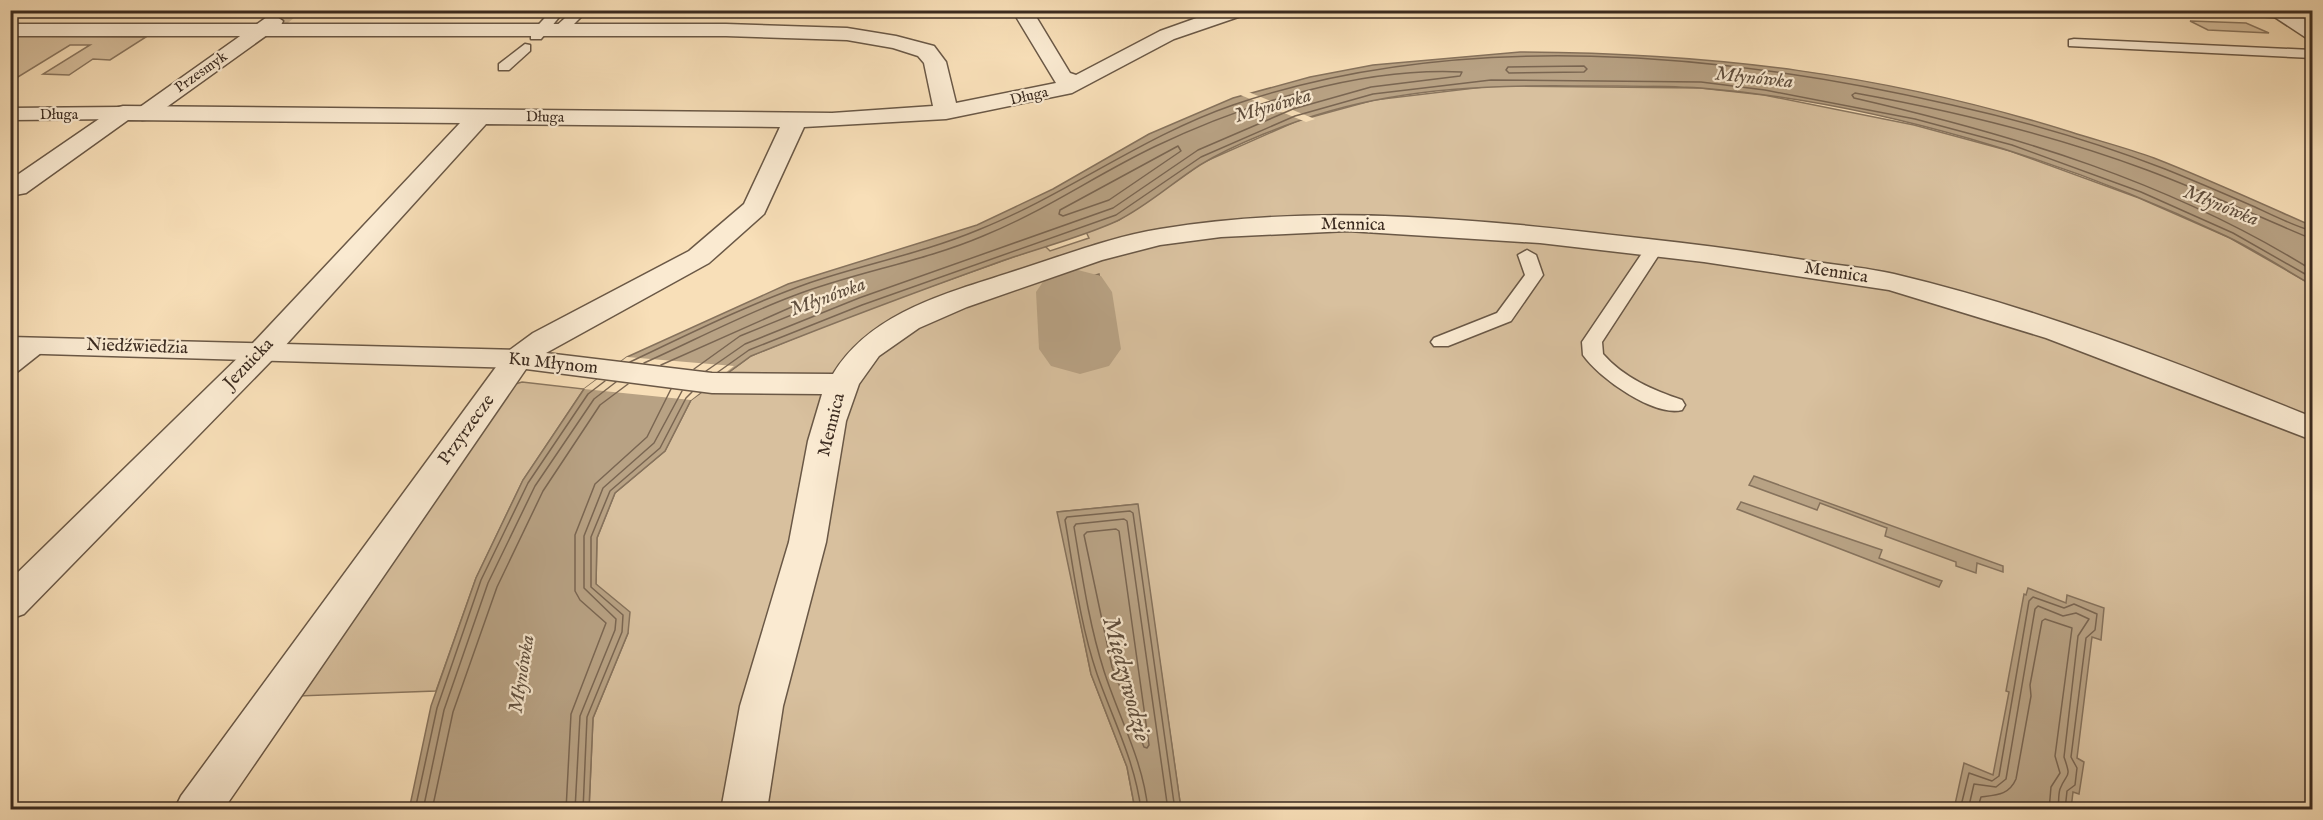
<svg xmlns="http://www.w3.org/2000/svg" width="2323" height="820" font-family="'IM FELL English',serif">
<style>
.green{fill:#d8c09e;stroke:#8a765f;stroke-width:1.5}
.water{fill:#b8a284;stroke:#86725c;stroke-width:1.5}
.pier{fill:#f8dfb8}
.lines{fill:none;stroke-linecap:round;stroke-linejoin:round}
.shore{stroke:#7a6652;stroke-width:1.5}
.river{fill:#b8a284;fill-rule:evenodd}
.pedestrian-tunnel{stroke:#d2bb9a;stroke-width:21;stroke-dasharray:21 10;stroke-linecap:butt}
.service-casing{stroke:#6a5846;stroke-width:3}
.pedestrian-casing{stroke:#6a5846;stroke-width:3}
.minor-casing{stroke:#6a5846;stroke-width:3}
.secondary-casing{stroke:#3b2b20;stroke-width:3}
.service{fill:#faead1;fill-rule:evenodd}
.pedestrian{fill:#faead1;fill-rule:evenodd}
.minor{fill:#faead1;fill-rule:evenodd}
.secondary{fill:#faead1;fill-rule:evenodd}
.labels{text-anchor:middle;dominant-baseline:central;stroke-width:4.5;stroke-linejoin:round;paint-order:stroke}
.far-street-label{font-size:15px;fill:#3b2b20;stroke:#faead1}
.street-label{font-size:18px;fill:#3b2b20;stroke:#faead1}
.water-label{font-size:20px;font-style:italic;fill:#604f3e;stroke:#faead1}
.near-water-label{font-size:24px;font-style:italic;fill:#604f3e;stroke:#faead1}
</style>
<rect width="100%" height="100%" fill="#f8dfb8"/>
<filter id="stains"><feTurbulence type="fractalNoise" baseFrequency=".00333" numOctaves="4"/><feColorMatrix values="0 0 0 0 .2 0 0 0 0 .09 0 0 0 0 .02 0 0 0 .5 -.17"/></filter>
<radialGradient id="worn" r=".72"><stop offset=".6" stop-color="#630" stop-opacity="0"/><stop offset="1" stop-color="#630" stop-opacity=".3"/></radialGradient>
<g class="green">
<polygon points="2190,21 2246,23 2269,33 2208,30"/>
<polygon points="11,36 146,37 110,60 93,59 69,75 43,74 90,45 70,45 18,77 11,77"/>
<polygon points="1492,86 1700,88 1764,95 1914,125 2010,151 2139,198 2230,238 2312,285 2312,809 1181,809 1137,504 1058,512 1091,674 1127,767 1135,809 589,810 593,718 628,633 596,584 597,538 615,493 665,451 691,400 751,356 864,310 1045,246 1050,251 1089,238 1086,232 1119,220 1204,162 1297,121 1374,100"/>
<polygon points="522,382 584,389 523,480 476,578 436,691 298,696 509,386"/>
</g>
<g class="water">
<path d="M1520,52c194,1 366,22 551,80 28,9 56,16 83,26 54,21 106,45 158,68v59c-28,-16 -56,-35 -86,-49 -160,-76 -348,-134 -525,-148 -41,-3 -83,-2 -124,-2 -83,-1 -167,2 -247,25 -39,11 -96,33 -130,54 -28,18 -54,42 -83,56 -37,17 -79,27 -118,41 -83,30 -166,61 -248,94l-60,44 -26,51 -50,42 -18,45 -1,46 34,28 -2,21 -35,85 -4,91 -180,1 22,-104 45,-128 47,-98 61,-91 43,-32 161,-73 189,-59 76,-36 96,-55 84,-36 77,-21 63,-12z"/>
<polygon points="1099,274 1105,310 1049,315 1046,291"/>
<polygon points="1754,476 2003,566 2003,572 1977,563 1976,573 1956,566 1956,562 1885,536 1887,528 1820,503 1817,510 1749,485"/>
<polygon points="1741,502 1882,550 1879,558 1942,581 1939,587 1737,509"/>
<polygon points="1138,504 1181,809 1135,809 1127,767 1091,674 1057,512"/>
<polygon points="2028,588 2066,603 2067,595 2104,608 2101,640 2092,637 2077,758 2084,762 2079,794 2073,792 2071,809 1954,809 1964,763 1993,775 2009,692 2006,691 2024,594 2026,595"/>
</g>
<g class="pier">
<polygon points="1246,91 1315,119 1306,122 1238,94"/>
<polygon points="627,357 734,366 691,400 584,389"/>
</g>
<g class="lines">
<g class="shore">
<polygon points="1584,66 1587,69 1584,72 1509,73 1506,70 1508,67"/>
<polygon points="1178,146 1181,151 1109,200 1063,216 1059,214 1060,210"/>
<path d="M2312,239c-55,-23 -109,-48 -165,-69 -94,-35 -193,-59 -292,-77l-3,2 2,3c161,37 317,84 458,172"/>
<polygon points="1093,283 1096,305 1054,307 1054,295"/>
<path d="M630,362c59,-28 117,-57 179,-79 56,-19 114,-30 169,-53 88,-35 165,-94 255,-125 225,-77 491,-53 719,0 72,16 144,37 213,64 30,12 60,25 90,38 19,9 37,18 57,24"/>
<path d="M644,363c49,-22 98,-48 149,-67 62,-24 129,-34 190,-60 62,-25 114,-62 173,-90 90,-43 206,-79 306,-74l-2,4 -89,11 -78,22 -95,41 -85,58 -254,90 -114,46 -39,27"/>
<polyline points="661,365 796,305 828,297 826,301 740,336 694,369"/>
<polyline points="718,372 749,350 862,305 1116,215 1201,157 1295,116 1373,94 1491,80 1701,82 1765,90 1915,119 2012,145 2141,192 2233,233 2312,278"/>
<polygon points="1116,529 1119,531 1149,745 1147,748 1144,747 1112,667 1084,535 1087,532"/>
<polyline points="415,810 437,708 481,580 528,483 588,394 605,381"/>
<polyline points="423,810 444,710 488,583 535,486 594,399 616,382"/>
<polyline points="432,810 453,712 497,587 543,491 600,405 628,384"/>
<polyline points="566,810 571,714 606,623 580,600 575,591 575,535 595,484 647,437 671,389"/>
<polyline points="575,810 580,716 615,630 616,619 584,588 584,536 603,488 654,443 682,391"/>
<polyline points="583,810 587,717 622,632 623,615 591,587 591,537 610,491 660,448 686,398 692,392"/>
<path d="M1141,810c-6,-49 -28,-90 -44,-136 -17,-50 -23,-102 -32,-154l2,-3 63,-6 3,2 42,297"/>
<path d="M1148,810c-5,-50 -29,-92 -44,-139 -15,-47 -22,-96 -30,-144l2,-3 48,-5 3,2 41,289"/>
<polyline points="1960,810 1969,773 1992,781 1999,776 2029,601 2033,597 2064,608 2074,604 2097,614 2095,630 2086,638 2071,757 2077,768 2075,785 2067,791 2065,810"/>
<path d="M1968,810l6,-26 22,3 10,-8 29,-170 3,-3 25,10 13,-3 13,6 -11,17 -14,121c8,23 3,14 -4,32 -2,6 -1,15 -2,21"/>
<path d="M1977,810l4,-13c16,-2 28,-2 35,-18l15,-83 -1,-11 12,-64 3,-2 27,9 -17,128 5,17 -9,14 -2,23"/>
</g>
<polygon class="river" points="1074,269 1101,276 1112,292 1121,349 1109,366 1080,374 1051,366 1039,349 1036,292 1047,276"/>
<polyline class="pedestrian-tunnel" points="274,21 287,10"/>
<g class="service-casing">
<g id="service">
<polygon points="552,10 565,10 541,39 531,39 531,33"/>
<polygon points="574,10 588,10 565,33 555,33 555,27"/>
<polygon points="2074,39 2312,50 2312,58 2069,46 2069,40"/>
<polygon points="525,44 530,45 530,51 509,70 499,70 499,64"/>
<path d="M1655,242l9,5 -62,95 1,12c21,24 50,36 79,46l3,5 -3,5c-28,7 -83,-32 -99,-55l-1,-13 67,-99z"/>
<polygon points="1527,250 1536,255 1543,275 1511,321 1448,346 1434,346 1431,342 1434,338 1497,313 1525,275 1518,255"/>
<polygon points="39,339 49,345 46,349 17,372 10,374 10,358 32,341"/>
</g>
</g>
<g class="pedestrian-casing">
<g id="pedestrian">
<polygon points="274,15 283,21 281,25 150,119 142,120 132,115 123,119 10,120 10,108 123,107 133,112 267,17"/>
<polygon points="10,337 518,350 528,353 532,359 528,365 518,368 10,353"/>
</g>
</g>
<g class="minor-casing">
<g id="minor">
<path d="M1012,10h20l38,63 6,2 84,-44 59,-21h31l-3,4 -73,25 -102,54 -126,26 -142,8 -40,87 -55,49 -163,90 166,20 121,1c39,-64 119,-82 185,-104 47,-15 93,-33 142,-41 161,-27 326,-9 488,10 56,6 113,14 169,23 26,4 51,6 77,12 143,34 282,88 418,143v23l-266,-102 -157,-48 -185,-28 -164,-19 -192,-12 -127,6 -61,8 -58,15 -135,47 -48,21 -40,28 -20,28 -13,37 -20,121 -43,164 -16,104h-46l19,-104 49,-164 19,-101 14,-47 -110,-1 -186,-24 -303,441h-49l7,-14 326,-444 26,-19 156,-82 55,-47 36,-77 -294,-3 -212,234 -250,256 -14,5v-39l242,-236 208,-221 -332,-3 -102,73 -16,3v-16l105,-72 8,-2 709,7 101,-7 -9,-43 -6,-7 -25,-8 -46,-8 -121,-4h-716v-12h716l121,4 49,8 38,10 12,16 10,41 100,-20z"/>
<polygon points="2271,10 2291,10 2312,24 2312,39 2305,37 2273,16"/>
</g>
</g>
<g class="secondary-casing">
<polygon id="secondary" points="2245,10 2312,10 2312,19 2255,16"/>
</g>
<use href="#service" class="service"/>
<use href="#pedestrian" class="pedestrian"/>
<use href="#minor" class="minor"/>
<use href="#secondary" class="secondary"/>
</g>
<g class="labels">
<g class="far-street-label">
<text transform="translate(201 72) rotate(-35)">Przesmyk</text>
<text transform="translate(1029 96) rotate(-13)">Długa</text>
<text x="59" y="114">Długa</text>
<text transform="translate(545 117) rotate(1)">Długa</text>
</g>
<g class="street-label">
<text transform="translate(1353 225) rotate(1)">Mennica</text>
<text transform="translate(1836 273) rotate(9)">Mennica</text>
<text transform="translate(137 347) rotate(2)">Niedźwiedzia</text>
<text transform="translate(249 364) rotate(-46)">Jezuicka</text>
<text transform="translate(553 364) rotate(6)">Ku Młynom</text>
<text transform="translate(832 425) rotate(-76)">Mennica</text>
<text transform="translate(467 430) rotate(-54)">Przyrzecze</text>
</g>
<g class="water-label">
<text transform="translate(1754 78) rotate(6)">Młynówka</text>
<text transform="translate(1273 106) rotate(-16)">Młynówka</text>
<text transform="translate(2221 206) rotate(22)">Młynówka</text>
<text transform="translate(828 297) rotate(-20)">Młynówka</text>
<text transform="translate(522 674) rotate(-81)">Młynówka</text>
</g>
<g class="near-water-label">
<text transform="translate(1126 679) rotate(75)">Międzywodzie</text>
</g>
</g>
<rect width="2323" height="820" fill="none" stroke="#f8dfb8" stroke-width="36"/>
<rect x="12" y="12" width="2299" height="796" fill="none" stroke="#3b2b20" stroke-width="3"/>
<rect x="18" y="18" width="2287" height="784" fill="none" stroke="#3b2b20" stroke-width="1.5"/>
<rect width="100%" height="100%" filter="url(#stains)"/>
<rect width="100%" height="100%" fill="url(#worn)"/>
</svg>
